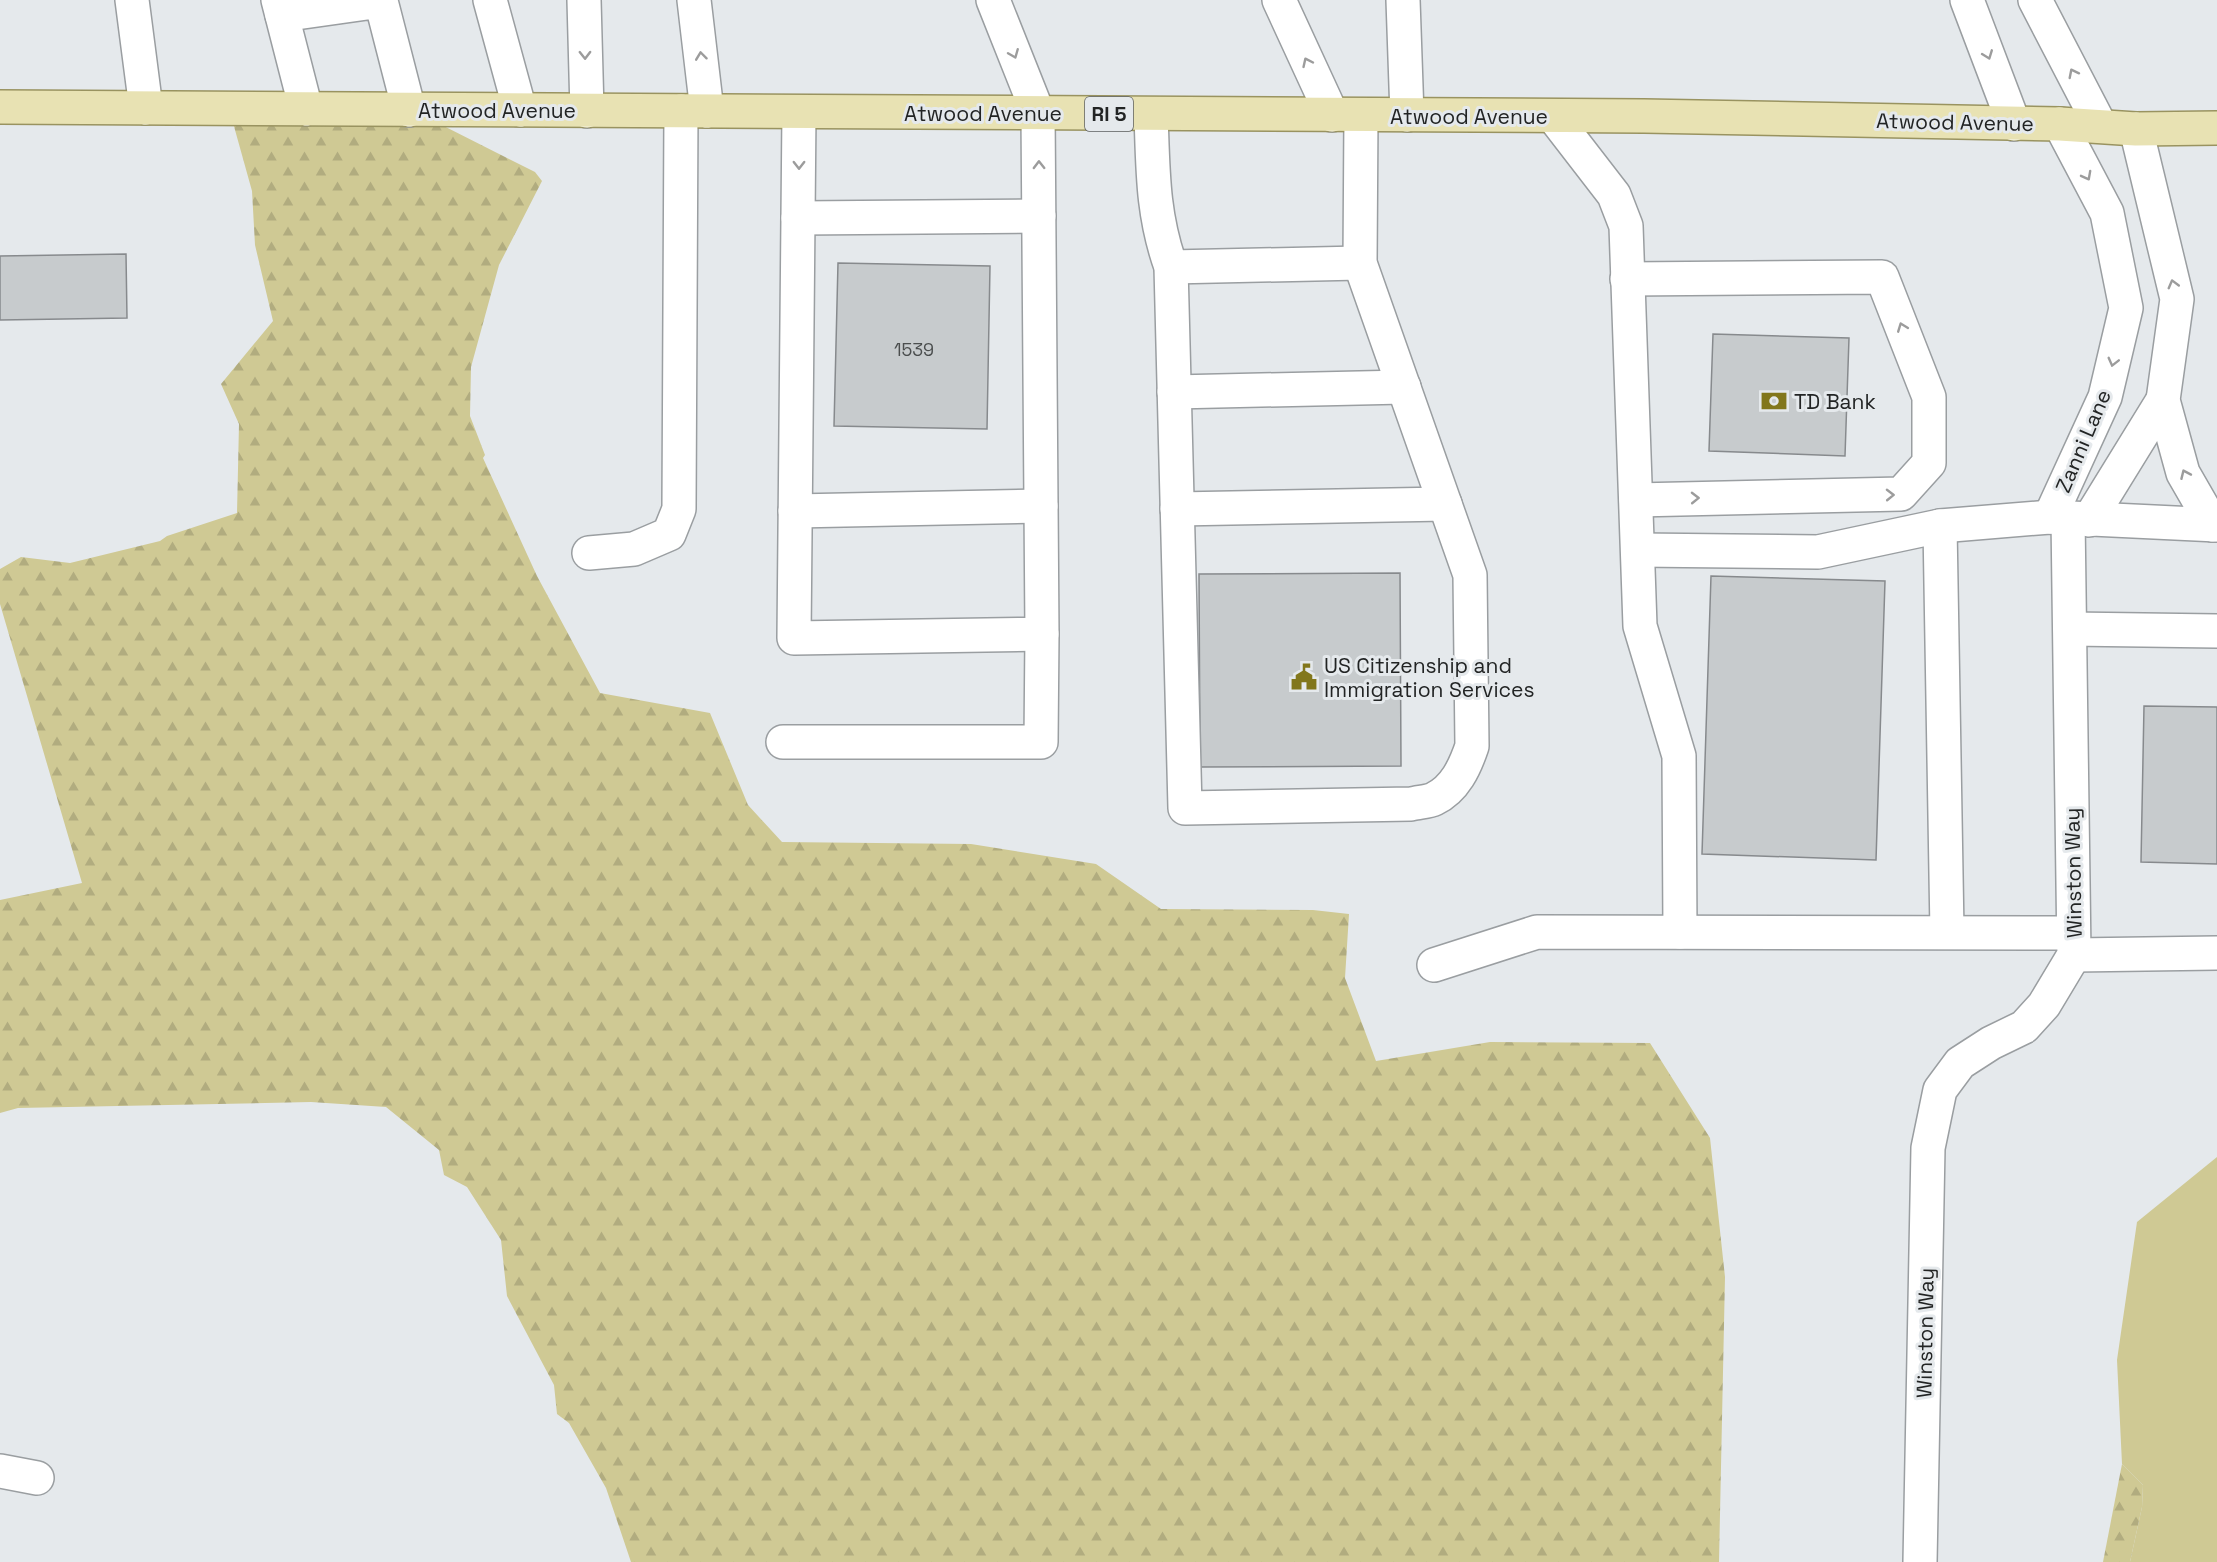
<svg xmlns="http://www.w3.org/2000/svg" width="2217" height="1562" font-family="'Space Grotesk',sans-serif">
<style>
.green{fill:#cfc994}
.forest{fill:url(#forest-firs)}
.building{fill:#c7cbcd;stroke:#878a8d;stroke-width:1.5}
.lines{fill:none;stroke-linecap:round;stroke-linejoin:round}
.minor-casing{stroke:#9a9ea1;stroke-width:36}
.major-casing{stroke:#999360;stroke-width:36}
.minor{stroke:#fff;stroke-width:33}
.major{stroke:#e8e2b3;stroke-width:33}
.oneway{stroke:#9c9c9c}
.labels{text-anchor:middle;dominant-baseline:central;stroke-width:6;stroke-linejoin:round;paint-order:stroke}
.number-label{font-size:18px;fill:#4b4e4e}
.shield{fill:#e5e9ec;stroke:#5c5f60;stroke-width:1.5}
.shield-label{font-size:20px;font-weight:bold;fill:#222424}
.street-label{font-size:21px;fill:#222424;stroke:#e5e9ec}
.poi-label{font-size:21px;fill:#222424;stroke:#e5e9ec;text-anchor:start}
</style>
<defs>
<pattern id="forest-firs" width="22" height="20" patternUnits="userSpaceOnUse" patternTransform="scale(1.5)"><rect width="22" height="20" fill="#cfc994"/><path d="M5 1l3.5 6h-7zM16 11l3.5 6h-7z" fill="#b1ac7f"/></pattern>
</defs>
<rect width="100%" height="100%" fill="#e5e9ec"/>
<polygon class="green" points="2217,1157 2217,1562 2130,1562 2142,1507 2143,1485 2122,1464 2117,1360 2137,1222"/>
<g class="forest">
<polygon points="230,112 418,113 535,172 542,181 499,265 471,367 470,416 485,455 483,458 537,576 600,693 710,713 748,805 782,842 971,844 1096,864 1161,909 1313,910 1349,914 1345,978 1376,1061 1490,1042 1650,1043 1710,1138 1725,1277 1719,1562 631,1562 606,1488 569,1423 557,1414 554,1385 507,1296 501,1240 467,1187 444,1175 439,1150 386,1107 311,1102 18,1108 0,1113 0,900 82,883 0,604 0,569 21,557 70,563 160,541 167,536 237,513 239,424 221,384 273,321 255,245 252,191"/>
<polygon points="2122,1464 2143,1485 2142,1507 2130,1562 2103,1562"/>
</g>
<g class="building">
<polygon points="126,254 127,318 0,320 0,256"/>
<polygon points="838,263 990,266 987,429 834,426"/>
<polygon points="1713,334 1849,338 1845,456 1709,451"/>
<polygon points="1400,573 1401,766 1200,767 1199,574"/>
<polygon points="1711,576 1885,581 1876,860 1702,854"/>
<polygon points="2144,706 2217,707 2217,864 2141,862"/>
</g>
<g class="lines">
<g class="minor-casing">
<g id="minor">
<polyline points="132,0 146,108"/>
<polyline points="278,0 306,109"/>
<polyline points="490,0 520,110"/>
<polyline points="584,0 587,111"/>
<polyline points="694,0 707,111"/>
<polyline points="1279,0 1332,115"/>
<polyline points="1403,0 1407,115"/>
<polyline points="1967,0 2014,124"/>
<polyline points="2035,0 2100,125"/>
<polyline points="282,15 381,1 409,110"/>
<polyline points="799,112 794,638 1042,634 1038,113 993,0"/>
<path d="M1151,114c2,55 1,100 20,153l14,541 226,-4c7,-2 17,-2 23,-5 21,-10 31,-32 38,-53l-2,-171 -110,-312 1,-148"/>
<polyline points="1553,116 1614,195 1626,226 1640,626 1679,756 1680,932"/>
<polyline points="2136,129 2177,299 2163,400 2183,473 2213,525"/>
<polyline points="798,218 1039,216"/>
<polyline points="1171,267 1360,263"/>
<polyline points="1627,279 1882,277 1929,397 1929,463 1901,494 1636,500"/>
<polyline points="1174,392 1404,387"/>
<polyline points="1177,509 1445,504"/>
<polyline points="795,511 1041,506"/>
<polyline points="2050,517 2105,397 2126,308 2107,213 2060,124"/>
<polyline points="2089,520 2163,400"/>
<polyline points="1940,526 1947,932"/>
<polyline points="1638,550 1818,552 1940,526 2050,517 2217,525"/>
<polyline points="589,553 634,549 669,534 679,509 681,111"/>
<polyline points="2070,629 2217,631"/>
<polyline points="783,742 1041,742 1042,634"/>
<polyline points="2074,955 2217,953"/>
<polyline points="1434,965 1537,932 2073,933"/>
<polyline points="0,1471 37,1478"/>
<polyline points="1920,1562 1928,1148 1940,1090 1960,1063 1991,1043 2024,1027 2044,1005 2074,955 2068,518"/>
</g>
</g>
<g class="major-casing">
<polyline id="major" points="0,107 1644,116 2060,124 2136,129 2217,128"/>
</g>
<use href="#minor" class="minor"/>
<use href="#major" class="major"/>
</g>
<defs><path id="oneway-chevron" d="M-2-3.5L2.5 0L-2 3.5" fill="none" stroke-width="1.6" stroke-linecap="round" stroke-linejoin="round" transform="scale(1.5)"/></defs>
<g class="oneway">
<use href="#oneway-chevron" transform="translate(1014 54) rotate(68)"/>
<use href="#oneway-chevron" transform="translate(585 55) rotate(89)"/>
<use href="#oneway-chevron" transform="translate(1988 55) rotate(69)"/>
<use href="#oneway-chevron" transform="translate(701 56) rotate(-97)"/>
<use href="#oneway-chevron" transform="translate(1307 62) rotate(-115)"/>
<use href="#oneway-chevron" transform="translate(2073 73) rotate(-117)"/>
<use href="#oneway-chevron" transform="translate(799 165) rotate(90)"/>
<use href="#oneway-chevron" transform="translate(1039 165) rotate(-91)"/>
<use href="#oneway-chevron" transform="translate(2087 176) rotate(62)"/>
<use href="#oneway-chevron" transform="translate(2173 284) rotate(-105)"/>
<use href="#oneway-chevron" transform="translate(1902 327) rotate(-111)"/>
<use href="#oneway-chevron" transform="translate(2113 362) rotate(104)"/>
<use href="#oneway-chevron" transform="translate(2185 474) rotate(-114)"/>
<use href="#oneway-chevron" transform="translate(1890 495) rotate(-1)"/>
<use href="#oneway-chevron" transform="translate(1695 498) rotate(-1)"/>
</g>
<defs>
<g id="bank-bare" transform="scale(2.07)"><path d="M-6-4H6V4H-6ZM0-2.3a2.3 2.3 0 1 0 0 4.6a2.3 2.3 0 1 0 0-4.6Z" fill="#82771c" stroke="#e5e9ec" stroke-width="2.5" paint-order="stroke"/></g>
<g id="civic-bare" transform="scale(2.07)"><path d="M-.6-6.5H3V-4.5H.6V-3L4-1V1h2V6H-6V1h2V-1L-.6-3ZM-1.2 2.5V6h2.4V2.5Z" fill="#82771c" stroke="#e5e9ec" stroke-width="2.5" paint-order="stroke"/></g>
</defs>
<g fill-rule="evenodd">
<use href="#bank-bare" x="1774" y="401"/>
<use href="#civic-bare" x="1304" y="677"/>
</g>
<g class="labels">
<g class="number-label">
<text x="914" y="349">1539</text>
</g>
<rect class="shield" x="1085" y="97" width="48" height="34" rx="4.5"/>
<g class="shield-label">
<text x="1109" y="114">RI 5</text>
</g>
<g class="street-label">
<text x="497" y="110">Atwood Avenue</text>
<text x="983" y="113">Atwood Avenue</text>
<text x="1469" y="116">Atwood Avenue</text>
<text transform="translate(1955 122) rotate(1)">Atwood Avenue</text>
<text transform="translate(2083 441) rotate(-67)">Zanni Lane</text>
<text transform="translate(2073 873) rotate(-91)">Winston Way</text>
<text transform="translate(1925 1333) rotate(-89)">Winston Way</text>
</g>
<g class="poi-label">
<text x="1794" y="401">TD Bank</text>
<text x="1324" y="665">US Citizenship and<tspan x="1324" dy="24">Immigration Services</tspan></text>
</g>
</g>
</svg>
